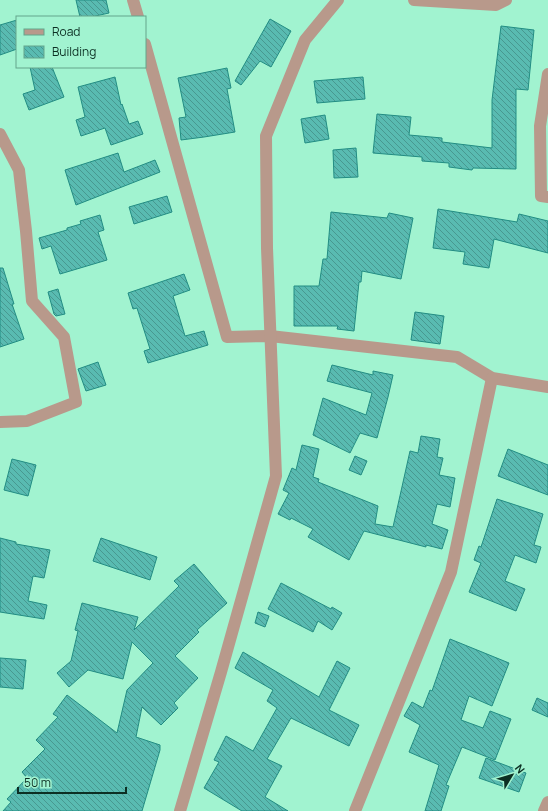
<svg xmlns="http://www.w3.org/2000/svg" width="548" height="811" font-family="Manrope,sans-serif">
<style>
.building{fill:url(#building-back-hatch);stroke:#228d83}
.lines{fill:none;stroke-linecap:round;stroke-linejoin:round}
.minor{stroke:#b8998b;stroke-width:12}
</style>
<defs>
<pattern id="building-back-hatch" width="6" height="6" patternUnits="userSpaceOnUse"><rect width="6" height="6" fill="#59bbb1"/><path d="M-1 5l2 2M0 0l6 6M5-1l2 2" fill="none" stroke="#489890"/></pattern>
</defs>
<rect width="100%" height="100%" fill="#a1f3d0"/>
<g class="building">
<polygon points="76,0 106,0 109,13 91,17 80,17"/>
<polygon points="270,19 291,31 271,67 260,61 241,85 235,81"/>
<polygon points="17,20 17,49 0,55 0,25"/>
<polygon points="501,26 534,30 528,90 516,89 516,169 473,168 472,170 449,167 449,163 422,161 422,157 373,153 377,114 411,117 409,135 442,138 442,142 492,148 492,100"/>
<polygon points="30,67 52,67 64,97 29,110 23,94 35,90"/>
<polygon points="227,68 231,88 227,89 235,132 204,137 181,140 179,118 186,117 178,78"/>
<polygon points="115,77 121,105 122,104 129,124 138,121 143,134 111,145 105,128 81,136 76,120 85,117 78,87"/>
<polygon points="363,77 365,99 317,103 314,81"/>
<polygon points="325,115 329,139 305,143 301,119"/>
<polygon points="356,148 358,177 334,178 333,150"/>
<polygon points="118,153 124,172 155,160 160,172 76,205 65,170"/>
<polygon points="167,196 172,212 134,224 129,207"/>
<polygon points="438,209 517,222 519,214 548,221 548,253 494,239 489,268 463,264 465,252 433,248"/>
<polygon points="331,212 387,218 389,213 413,218 401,279 362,271 361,282 359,282 354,331 337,329 338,326 294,326 294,286 319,286 323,259 327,259"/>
<polygon points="100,215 104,230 98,232 107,260 60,274 51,246 42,249 39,238 67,230 67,228 81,224 80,221"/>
<polygon points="0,268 3,268 14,304 12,304 24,339 0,347"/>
<polygon points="184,274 190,290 173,296 185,336 204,331 208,345 148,363 144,351 150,349 137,308 133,309 128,293"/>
<polygon points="58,289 65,314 56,316 54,314 48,292"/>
<polygon points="415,312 444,316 440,344 411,340"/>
<polygon points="98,362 106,385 86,391 78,369"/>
<polygon points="332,365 373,375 373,371 393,375 388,397 377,438 360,433 350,453 313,435 323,398 366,415 372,393 327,381"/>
<polygon points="421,436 440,439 437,457 443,458 439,475 455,478 450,507 437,504 432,524 448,530 442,549 426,545 426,547 364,531 349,560 308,537 313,529 291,518 290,520 278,514 289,493 283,490 292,468 296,470 302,445 319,449 313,477 319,479 318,482 378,506 375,524 393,527 410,451 418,453"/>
<polygon points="508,449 548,465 548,495 498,476"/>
<polygon points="355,456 367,461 361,475 349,470"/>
<polygon points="12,459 36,465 28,496 4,490"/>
<polygon points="497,499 543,514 534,545 541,547 536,563 515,555 505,581 525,589 516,611 469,592 481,563 474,560 479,546 481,547"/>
<polygon points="0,538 16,542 16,544 50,550 44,578 33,576 28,601 47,605 44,619 0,612"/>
<polygon points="101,538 157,557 150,580 93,561"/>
<polygon points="194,564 227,603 197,630 199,632 175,656 198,678 174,703 178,708 161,725 142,707 136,737 160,745 160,750 142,811 3,811 11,802 7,799 27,778 22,772 45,749 36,740 58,717 53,714 67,695 117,733 127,690 153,663 132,642 123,679 88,670 69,687 57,673 71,661 78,631 75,630 82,603 138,617 134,630 179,586 174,581"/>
<polygon points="281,583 331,609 332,607 342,613 332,630 318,621 313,632 268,609"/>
<polygon points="258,612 269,616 265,627 255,623"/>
<polygon points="450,639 509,663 492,706 469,696 461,720 483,728 490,711 511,719 495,760 462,747 446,785 449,786 441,811 425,811 439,765 409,752 420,725 404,716 412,702 423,708 430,690 432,691"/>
<polygon points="243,652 319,697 337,661 350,668 329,710 359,725 349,746 291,718 267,759 282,766 265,797 288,811 242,811 204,788 219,762 214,760 226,736 253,751 277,708 267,701 273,690 235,668"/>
<polygon points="0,658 26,660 23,689 0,687"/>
<polygon points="537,698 548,703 548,717 532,710"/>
<polygon points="486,758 526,773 519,792 479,778"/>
</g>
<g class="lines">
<g class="minor">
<polyline points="133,0 138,17"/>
<polyline points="414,0 496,5 506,0"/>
<polyline points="145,44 227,337 270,336 457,357 492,378 548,387"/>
<polyline points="548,74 540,126 541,196 548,197"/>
<polyline points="0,134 19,170 26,231 32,301 64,337 76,402 27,421 0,422"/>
<polyline points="180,811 221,672 276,476 267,248 266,136 305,40 338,0"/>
<polyline points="355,811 451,572 492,378"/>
<polyline points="544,811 548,802"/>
</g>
</g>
<rect x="16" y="16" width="130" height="52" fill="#a1f3d0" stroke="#65a58b"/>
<rect x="24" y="29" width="20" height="6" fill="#b8998b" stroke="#65a58b"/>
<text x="52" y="36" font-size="12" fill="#0c2f23">Road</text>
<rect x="24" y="46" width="20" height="12" fill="url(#building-back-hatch)" stroke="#65a58b"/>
<text x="52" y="56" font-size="12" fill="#0c2f23">Building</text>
<g transform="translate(512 775) rotate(52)" stroke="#a1f3d0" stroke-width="3" paint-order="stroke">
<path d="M0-3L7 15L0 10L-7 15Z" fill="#0c2f23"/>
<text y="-6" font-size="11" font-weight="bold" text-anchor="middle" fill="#0c2f23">N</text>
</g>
<path d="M18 787v6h108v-6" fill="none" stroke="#0c2f23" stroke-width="2"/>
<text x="24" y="787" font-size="12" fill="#0c2f23" stroke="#a1f3d0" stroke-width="3" paint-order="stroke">50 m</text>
</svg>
